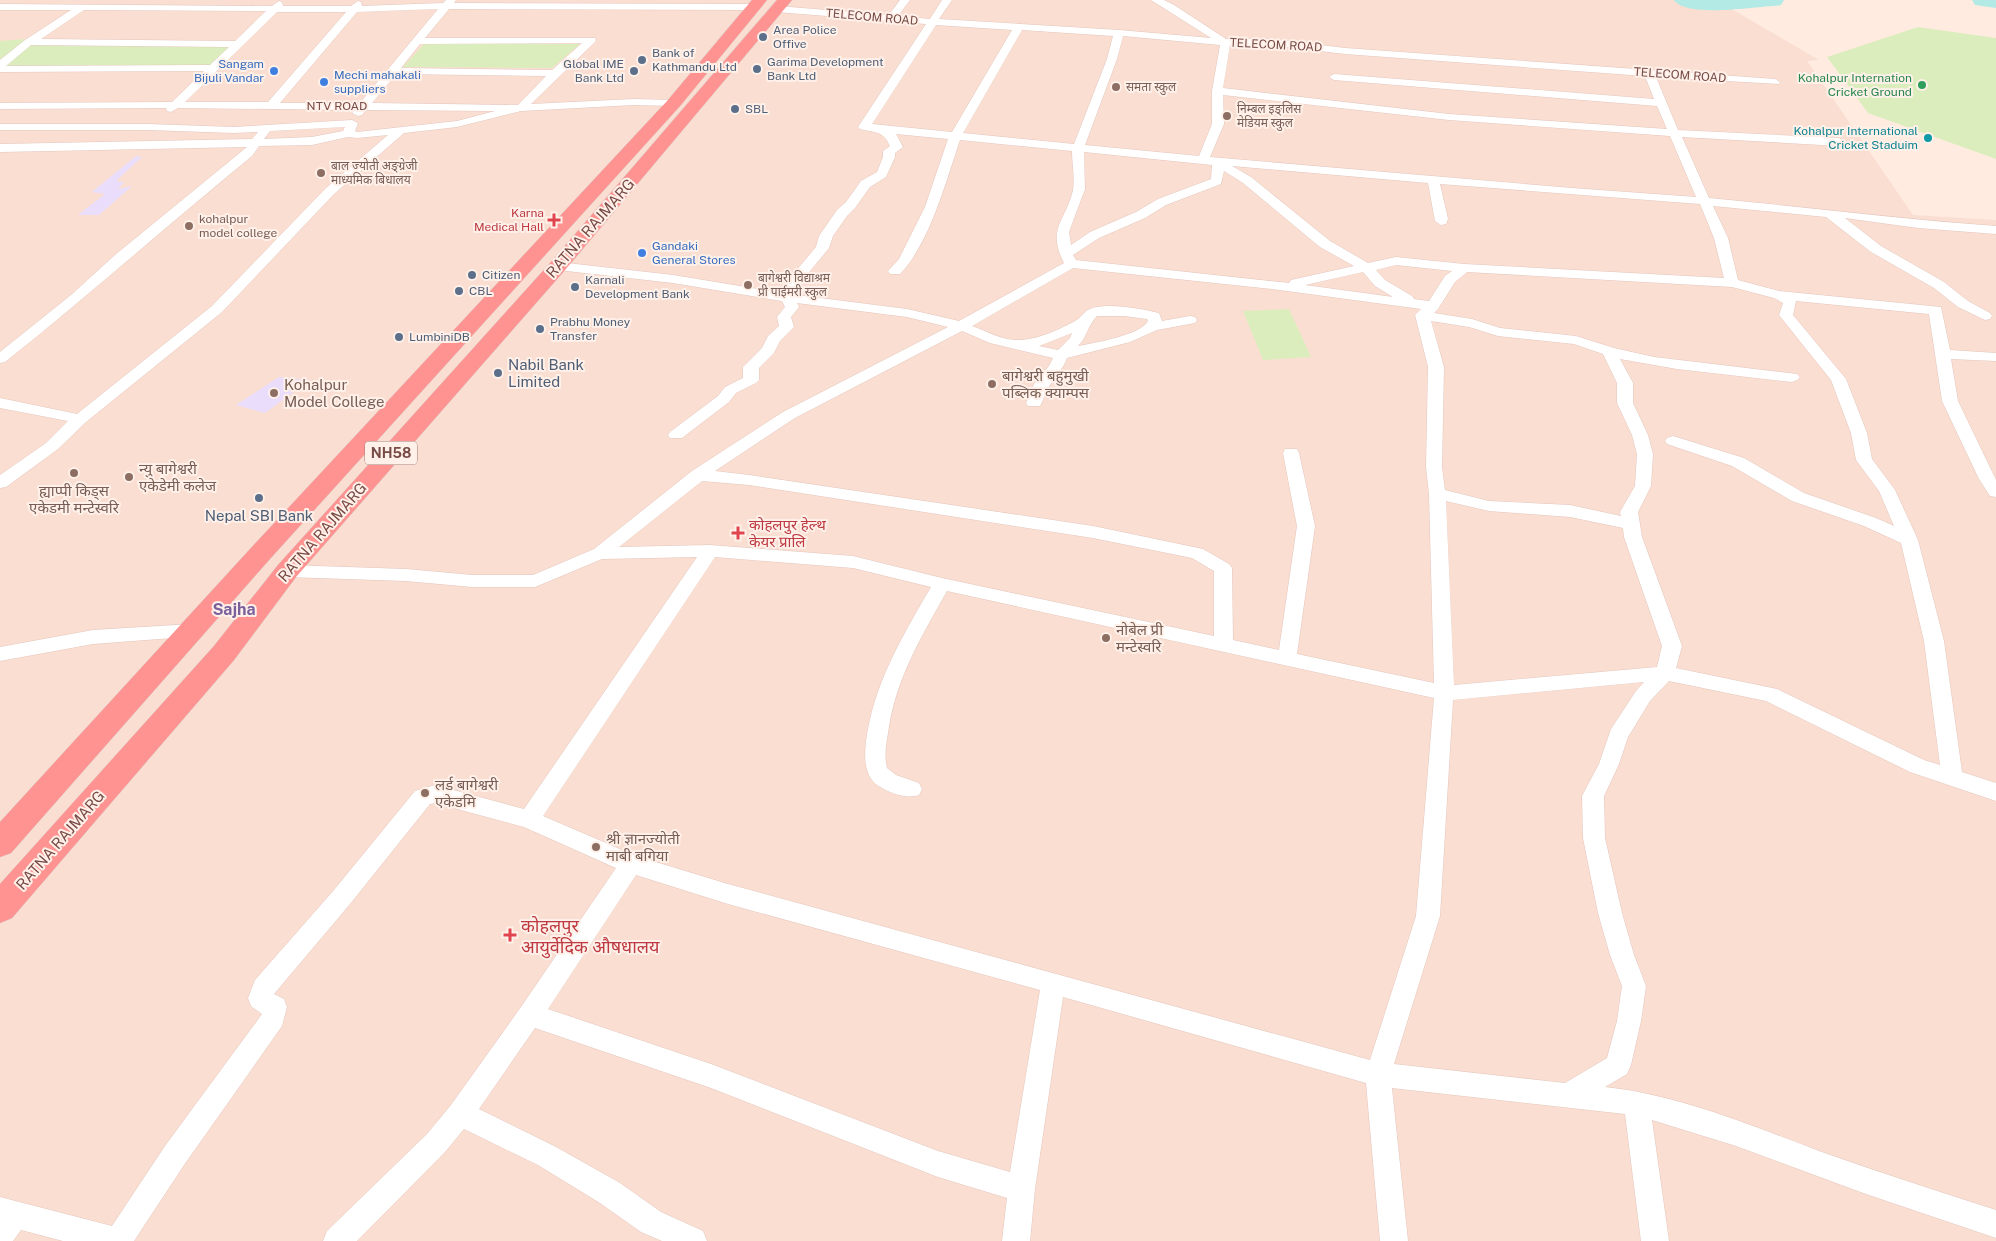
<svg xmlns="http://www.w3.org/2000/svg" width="1996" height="1241" font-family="'Public Sans','Noto Sans Devanagari',sans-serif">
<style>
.residential{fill:#f9ded1}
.education{fill:#e9ddfb}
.green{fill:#dcedbd}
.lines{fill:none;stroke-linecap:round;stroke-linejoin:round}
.river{fill:#b3eae5;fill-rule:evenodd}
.street-casing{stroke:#e5c7be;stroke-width:1}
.highway-casing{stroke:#d9cdcb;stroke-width:1}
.street{fill:#fff;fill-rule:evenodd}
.highway{fill:#ff9391;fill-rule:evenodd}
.service-dot{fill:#5c6f8a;stroke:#fff1e9;stroke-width:2}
.shop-dot{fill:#3f7fe0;stroke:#fff1e9;stroke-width:2}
.leisure-dot{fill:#2e9e5b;stroke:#fff1e9;stroke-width:2}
.education-dot{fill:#8d6e63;stroke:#fff1e9;stroke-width:2}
.culture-dot{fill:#0f9aa8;stroke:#fff1e9;stroke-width:2}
.health-dot{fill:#e0444e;stroke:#fff1e9;stroke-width:2}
.labels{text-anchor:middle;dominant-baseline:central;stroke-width:4;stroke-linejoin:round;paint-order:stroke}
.far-street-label{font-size:12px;fill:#784b45;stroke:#fff1e9}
.far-service-label{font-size:12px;fill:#4e5e75;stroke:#fff1e9;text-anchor:start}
.far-shop-label{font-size:12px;fill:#366cbe;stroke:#fff1e9;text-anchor:start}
.far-leisure-label{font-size:12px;fill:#27864d;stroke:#fff1e9;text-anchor:end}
.far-education-label{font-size:12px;fill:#785e54;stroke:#fff1e9;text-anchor:start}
.far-culture-label{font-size:12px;fill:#0d838f;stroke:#fff1e9;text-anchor:end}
.far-health-label{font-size:12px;fill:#be3a42;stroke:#fff1e9;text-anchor:end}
.shield{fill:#fff1e9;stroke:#a07d76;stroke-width:1}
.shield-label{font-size:14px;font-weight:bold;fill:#784b45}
.street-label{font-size:15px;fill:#784b45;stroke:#fff1e9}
.service-label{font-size:15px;fill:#4e5e75;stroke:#fff1e9;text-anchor:start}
.education-label{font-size:15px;fill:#785e54;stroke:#fff1e9;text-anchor:start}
.health-label{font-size:15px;fill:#be3a42;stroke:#fff1e9;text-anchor:start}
.neighbourhood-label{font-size:16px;font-weight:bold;fill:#795f9c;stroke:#fff1e9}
.near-health-label{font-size:18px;fill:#be3a42;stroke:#fff1e9;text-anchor:start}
</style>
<rect width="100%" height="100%" fill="#ffebe0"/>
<polygon class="residential" points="0,0 1716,0 1819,60 1807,61 1913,215 1996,220 1996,1241 0,1241"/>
<g class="education">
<polygon points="136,156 142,157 116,181 124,182 118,189 132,186 99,215 78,215 105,194 92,192"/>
<polygon points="279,377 310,380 265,413 236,405"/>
</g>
<g class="green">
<polygon points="1918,27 1996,38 1996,159 1868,113 1827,57"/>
<polygon points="26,39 21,47 0,62 0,41"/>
<polygon points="31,43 233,45 211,67 0,68"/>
<polygon points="424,44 580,44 552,68 403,67"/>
<polygon points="1289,309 1311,357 1263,360 1243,311"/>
</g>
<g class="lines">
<g class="river">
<path d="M1674,0h110l-3,5 -8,1c-21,1 -86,12 -99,-6z"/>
<polygon points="1972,0 1996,0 1996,8 1975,5"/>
</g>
<g class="street-casing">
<g id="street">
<path d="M446,0h10l-2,3 299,1 5,3 -5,3 -304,-1 -24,29h170l1,2 -1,2 -64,62 103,-5 40,1 6,3 -6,3 -40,-1 -113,6 -64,16 -53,6 -70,61 -112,118 -136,110 -28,27 -52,38 -6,1v-13l46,-32 22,-22 -68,-13v-10l77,16 135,-108 114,-118 62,-53 -31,3 -9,-1 -36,8 -53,1 -7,10c-83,68 -163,139 -247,206l-5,1v-11l71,-57 44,-40 132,-108 -247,5v-8l252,-5 6,-7 -24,1 -86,-3h-148v-6h148l86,3 118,-7 6,3 -3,8 2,1 100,-11 38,-10 -129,-1 -4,5 -4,1 -6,-3 3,-3 -177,-2 -7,4 -4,-1 -1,-3 -166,1v-6l172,-1 32,-31 -204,1v-12l25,-20 46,-30h-71v-6l272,2 7,-5 3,1 1,4h68l7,-5 3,1 1,4 81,-3zM438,9l-78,94h-80l77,-91zM84,10l182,1 -31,30 -194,-2zM277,12h69l-78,90h-83zM582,43l-30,27 -151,-2 19,-24zM31,45l198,2 -19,18 -204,1zM396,74l150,2 -28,29 -146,-2zM345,127l-2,4 -31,6 -48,2 6,-8z"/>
<path d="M900,0h10l-12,16 32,3 12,-19h10l-13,19 180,11 92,8 -60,-38h13l10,5 52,34h43l76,9 430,31 5,3 -1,2 -123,-7 22,53 161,8 6,4 -6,4 -157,-9 27,61c96,9 191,21 287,28v8l-78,-6 -73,-10 36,28 63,36 24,19 22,12 2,3 -2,3 -5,1 -27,-13 -24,-19 -63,-36 -45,-35 -113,-11 15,32 10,42 41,11 162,16 9,43 46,3v8l-45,-2 7,42 38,79v17l-6,-1 -11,-17 -37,-78 -13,-87 -133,-13 -3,14 53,64 21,54 5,26 23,31 23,50 26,101 18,131 34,11v18l-86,-29 -144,-71 -97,-20 -19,20 -22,36 -9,27 -15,32 1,42 17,75 12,42 12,31 -5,35 -10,44 -4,9 -22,13c74,8 145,38 214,64 59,21 118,40 177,59v28l-130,-44 -130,-48 -84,-26 17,121h-28l-16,-127 -233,-26 16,153h-28l-14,-158 -303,-86 -28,192 -5,52h-28l5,-43 -69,-21 -227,-89 -176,-60 -56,81 77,38 64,36 41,29 42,19 4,10h-45l-21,-9 -41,-29 -62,-38 -74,-36 -19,23 -88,89h-34l4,-10 100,-97 24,-29 70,-98 95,-139 -92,-41 -89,-24 -5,1 -80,100 -76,90 10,5 3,8 -5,19 -98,139 -50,76h-71l-42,-11 -8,11h-13v-44l112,29 53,-80 97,-132 -11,-8 -3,-8 7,-18 79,-90 81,-99 20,-6 89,24 173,-252 -95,2 -67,28h-63l-66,-6 -119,-4 -6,-2 -3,-4 3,-4 6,-2 119,4 66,6h61l61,-26 98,-78 91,-59 165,-85 -41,-10 -110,-14 2,4 -8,10 3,10 -14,14 -6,12 -15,15v12l-3,3 -20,10 -7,9 -47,36h-12l-2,-3 2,-3 48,-36 7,-9 18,-9v-11l19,-19 6,-12 11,-10 -2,-9 8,-10 -3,-6 -109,-18 -115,-13 -7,-4 7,-4 115,13 110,18 12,-21 21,-25 3,-11 18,-26 9,-8 15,-21 16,-9 6,-15v-6l7,-5c-7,-16 -15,-13 -30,-17l-2,-2 68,-103 -149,-12 -5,-3 5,-3 112,9zM936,25l76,5 -60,102 -80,-8zM1022,30l91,6 -6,23 -33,85 -111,-11zM1123,36l97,9 -8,46v33l-13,32 -114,-11 32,-86zM1230,45h39l76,9 300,22 9,23 -320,-25 -5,3 5,3 323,26 10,23 -218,-15 -226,-26zM1223,95l226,25 221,16 26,61 -124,-9 -362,-31 14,-33zM896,134l52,5 -23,68 -26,52 -11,12 2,3h10c30,-31 46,-93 60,-134l112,11c0,12 3,27 1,39 -7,31 -27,38 -9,73l-105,58 -52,-12 -111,-14 10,-19 23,-28 4,-12 14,-20 8,-8 15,-21 16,-10 9,-20v-4l8,-6zM1084,152l128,13 -1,14 -53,20 -22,13 -46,20 -19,13 -2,-13 16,-43zM1232,166l196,17 7,38 6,4 5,-1 2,-5 -8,-35 260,20 14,34 10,40 -260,-14 -68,-7 -28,6 -38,-22 -79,-64zM1224,171l19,12 77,64 34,19 -63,14 -2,3 -213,-23 -3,-5 26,-17 46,-20 21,-13 55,-21zM1396,265l56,6 -7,5 -16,25 -15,-2 -2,-3 -27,-16 -9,-10zM1073,268l199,21 149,20 -6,6 13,52 -2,100 3,27 5,189 -137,-29 18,-128 -16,-73 -2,-4h-12l-2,4 14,73 -18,124 -46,-10 -1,-72 -3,-4 -26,-15 -110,-23 -344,-51 -34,-4 80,-53 167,-87 28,12 63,15 -4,8 -15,18 -8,19 2,3h12c4,-6 5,-15 10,-21 6,-10 13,-16 17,-27l63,-16 27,-12 38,-7 2,-3 -2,-3 -5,-1 -28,5 -3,-8c-16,-4 -54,-11 -69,-4 -6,2 -9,9 -15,12 -16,9 -40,20 -59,19 -14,0 -30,-9 -44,-14zM1363,272l12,14 18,11 -88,-12zM1467,272l265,15 42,11 9,5 -4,12 52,65 20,53 5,27 23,31 15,35 -18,-8 -72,-25 -60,-35 -71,-22 -6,2 -2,3 2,3 65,22 60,35 72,25 37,17 23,98 16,124 -16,-5 -147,-71 -101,-21 6,-22 -40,-109 -4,-25 13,-26 2,-32 -5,-19 -15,-32v-20l-13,-24 57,10 115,13 5,-2 3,-3 -3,-3 -143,-17 -40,-9 -38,-12 -76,-8 -28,-9 -38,-6 4,-4 17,-27zM1097,316h27l23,3 1,2c-7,14 -54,22 -70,25 9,-9 10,-21 19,-30zM1431,321l38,6 29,9 76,8 29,10 14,29v20l15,32 5,19 -2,32 -15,26 1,4 -51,-11 -81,-4 -44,-11 -3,-23 2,-100zM1072,333l-2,5 -12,12 -19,-4zM702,481l47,4 344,53 99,20 22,13v65l-272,-58 -89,-22 -143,-11 -91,2zM1446,501l43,10 81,6 53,11 1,9 38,109 -5,21 -203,18zM715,557l138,11 78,19c-29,50 -57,96 -65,154 -2,18 -2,38 16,47 11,6 25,11 37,7l3,-6 -3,-6 -23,-8 -9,-7c-3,-12 -1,-23 1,-35 7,-53 33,-96 59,-142l487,107 -18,218 -46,144 -642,-176 -92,-28 -93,-40zM1644,682l-8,9 -25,38 -12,35 -17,32 1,42 15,75 12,42 12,31 -5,35 -10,37 -42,25 -171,-19 46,-148 13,-216zM636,875l92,29 312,86 -30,182 -72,-21 -227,-87 -163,-55z"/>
<polygon points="192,624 199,626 201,631 199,636 93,644 0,661 0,647 93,630"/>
</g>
</g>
<g class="highway-casing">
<g id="highway">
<polygon points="752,0 767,0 680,106 269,560 11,853 0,857 0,822 251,548 668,100"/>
<polygon points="777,0 792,0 565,270 296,577 234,660 12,918 0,923 0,884 214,646 278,565 551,262"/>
</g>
</g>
<use href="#street" class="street"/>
<use href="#highway" class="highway"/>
</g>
<g class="service-dot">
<circle cx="763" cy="37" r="5"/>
<circle cx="642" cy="60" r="5"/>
<circle cx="757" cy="69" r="5"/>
<circle cx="634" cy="71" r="5"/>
<circle cx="735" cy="109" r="5"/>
<circle cx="472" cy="275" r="5"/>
<circle cx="575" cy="287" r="5"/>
<circle cx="459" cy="291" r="5"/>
<circle cx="540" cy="329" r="5"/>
<circle cx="399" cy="337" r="5"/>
<circle cx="498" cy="373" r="5"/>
<circle cx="259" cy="498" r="5"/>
</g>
<g class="shop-dot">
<circle cx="274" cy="71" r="5"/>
<circle cx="324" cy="82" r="5"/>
<circle cx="642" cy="253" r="5"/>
</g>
<circle class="leisure-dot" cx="1922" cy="85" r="5"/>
<g class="education-dot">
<circle cx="1116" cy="87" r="5"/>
<circle cx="1227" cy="116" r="5"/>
<circle cx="321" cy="173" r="5"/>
<circle cx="189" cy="226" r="5"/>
<circle cx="748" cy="285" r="5"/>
<circle cx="992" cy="384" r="5"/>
<circle cx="274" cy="393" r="5"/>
<circle cx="74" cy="473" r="5"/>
<circle cx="129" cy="477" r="5"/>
<circle cx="1106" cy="638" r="5"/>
<circle cx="425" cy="793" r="5"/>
<circle cx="596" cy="847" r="5"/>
</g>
<circle class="culture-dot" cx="1928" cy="138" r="5"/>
<g class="health-dot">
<path d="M551.5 212.5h5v5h5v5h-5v5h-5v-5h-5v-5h5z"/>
<path d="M735.5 525.5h5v5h5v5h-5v5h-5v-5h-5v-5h5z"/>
<path d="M507.5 927.5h5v5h5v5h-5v5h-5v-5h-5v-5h5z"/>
</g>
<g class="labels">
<g class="far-street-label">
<text transform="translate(872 17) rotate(5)">TELECOM ROAD</text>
<text transform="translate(1276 45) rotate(3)">TELECOM ROAD</text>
<text transform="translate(1680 75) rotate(4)">TELECOM ROAD</text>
<text x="337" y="106">NTV ROAD</text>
</g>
<g class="far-service-label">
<text x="773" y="30">Area Police<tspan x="773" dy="14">Offive</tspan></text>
<text x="652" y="53">Bank of<tspan x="652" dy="14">Kathmandu Ltd</tspan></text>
<text x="767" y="62">Garima Development<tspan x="767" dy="14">Bank Ltd</tspan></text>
<text x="624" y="64" text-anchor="end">Global IME<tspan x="624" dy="14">Bank Ltd</tspan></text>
<text x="745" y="109">SBL</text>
<text x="482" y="275">Citizen</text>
<text x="585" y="280">Karnali<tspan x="585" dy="14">Development Bank</tspan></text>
<text x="469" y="291">CBL</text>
<text x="550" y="322">Prabhu Money<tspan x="550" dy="14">Transfer</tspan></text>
<text x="409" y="337">LumbiniDB</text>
</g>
<g class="far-shop-label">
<text x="264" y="64" text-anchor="end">Sangam<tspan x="264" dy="14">Bijuli Vandar</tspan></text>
<text x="334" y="75">Mechi mahakali<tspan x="334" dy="14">suppliers</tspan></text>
<text x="652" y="246">Gandaki<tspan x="652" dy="14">General Stores</tspan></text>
</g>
<g class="far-leisure-label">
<text x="1912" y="78">Kohalpur Internation<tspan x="1912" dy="14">Cricket Ground</tspan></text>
</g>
<g class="far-education-label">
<text x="1126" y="87">समता स्कुल</text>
<text x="1237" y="109">निम्बल इङ्लिस<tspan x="1237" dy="14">मेडियम स्कुल</tspan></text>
<text x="331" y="166">बाल ज्योती अङ्ग्रेजी<tspan x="331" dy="14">माध्यमिक बिधालय</tspan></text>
<text x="199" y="219">kohalpur<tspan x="199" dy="14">model college</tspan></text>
<text x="758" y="278">बागेश्वरी विद्याश्रम<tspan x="758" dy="14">प्री पाईमरी स्कुल</tspan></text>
</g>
<g class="far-culture-label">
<text x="1918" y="131">Kohalpur International<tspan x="1918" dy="14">Cricket Staduim</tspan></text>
</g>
<g class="far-health-label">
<text x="544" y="213">Karna<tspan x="544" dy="14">Medical Hall</tspan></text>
</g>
<rect class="shield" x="365" y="441.5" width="52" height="23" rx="4"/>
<g class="shield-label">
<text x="391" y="453">NH58</text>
</g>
<g class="street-label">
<text transform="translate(590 228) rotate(-49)">RATNA RAJMARG</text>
<text transform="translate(322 532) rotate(-49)">RATNA RAJMARG</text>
<text transform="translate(60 840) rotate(-49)">RATNA RAJMARG</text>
</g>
<g class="service-label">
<text x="508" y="364">Nabil Bank<tspan x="508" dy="17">Limited</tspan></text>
<text x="259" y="515" text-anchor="middle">Nepal SBI Bank</text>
</g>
<g class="education-label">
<text x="1002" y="375">बागेश्वरी बहुमुखी<tspan x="1002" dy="17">पब्लिक क्याम्पस</tspan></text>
<text x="284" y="384">Kohalpur<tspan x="284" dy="17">Model College</tspan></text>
<text x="139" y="468">न्यु बागेश्वरी<tspan x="139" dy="17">एकेडेमी कलेज</tspan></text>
<text x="74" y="490" text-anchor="middle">ह्याप्पी किड्स<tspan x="74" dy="17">एकेडमी मन्टेस्वरि</tspan></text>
<text x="1116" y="629">नोबेल प्री<tspan x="1116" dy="17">मन्टेस्वरि</tspan></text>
<text x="435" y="784">लर्ड बागेश्वरी<tspan x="435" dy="17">एकेडमि</tspan></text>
<text x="606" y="838">श्री ज्ञानज्योती<tspan x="606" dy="17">माबी बगिया</tspan></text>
</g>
<g class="health-label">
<text x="749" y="524">कोहलपुर हेल्थ<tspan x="749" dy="17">केयर प्रालि</tspan></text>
</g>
<g class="neighbourhood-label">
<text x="234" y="609">Sajha</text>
</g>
<g class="near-health-label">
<text x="521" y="925">कोहलपुर<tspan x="521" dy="21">आयुर्वेदिक औषधालय</tspan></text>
</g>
</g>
</svg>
